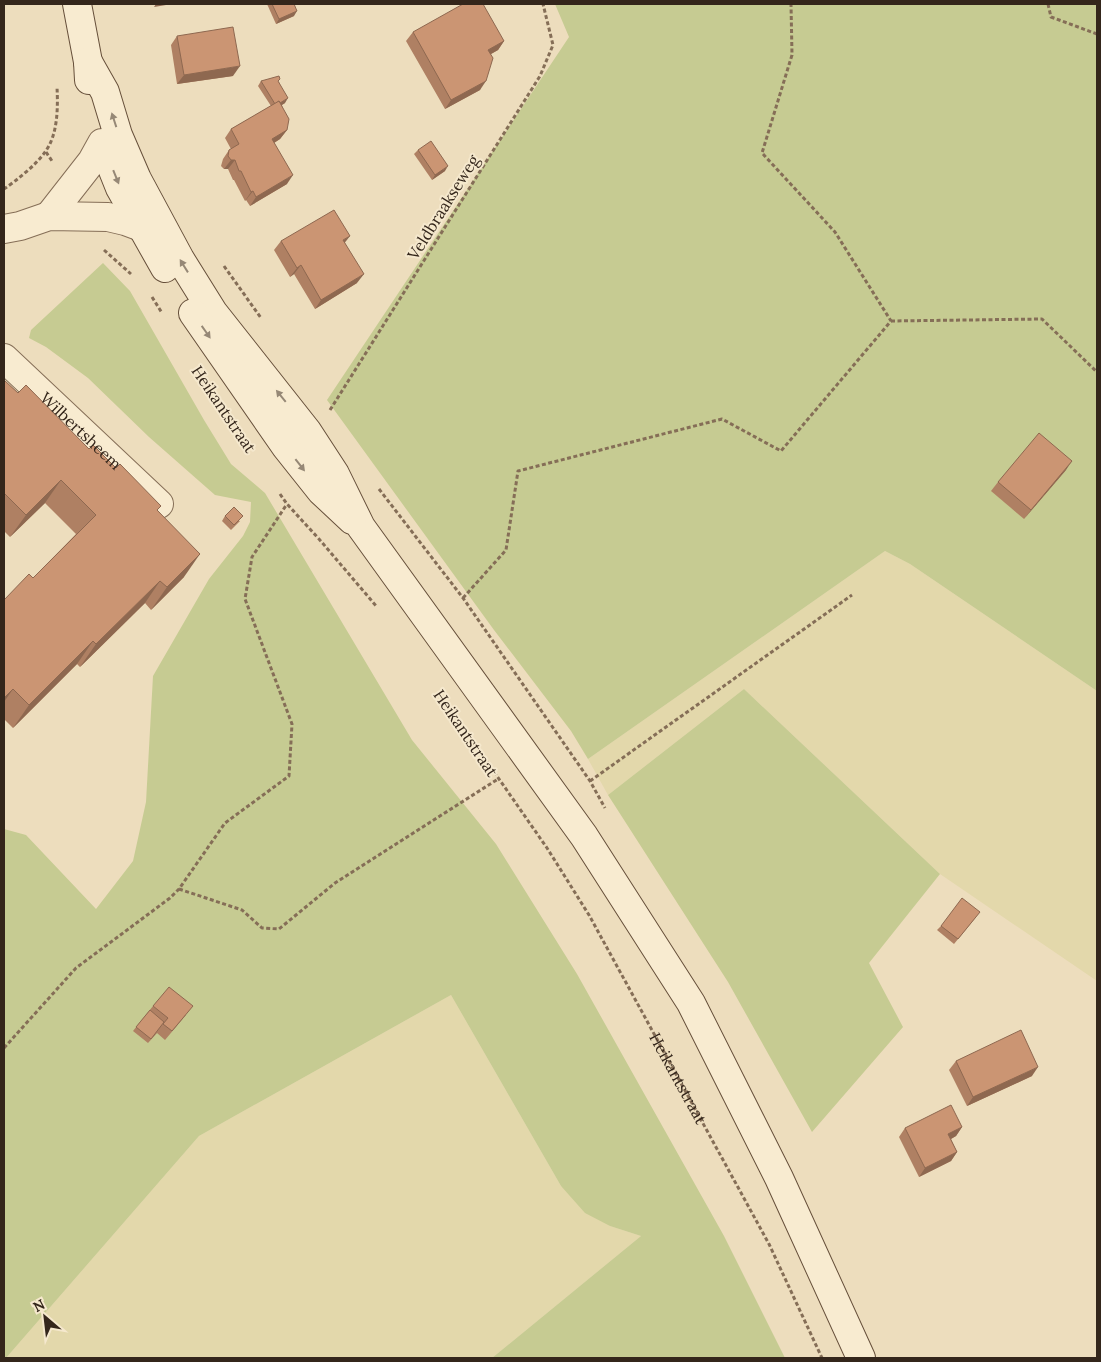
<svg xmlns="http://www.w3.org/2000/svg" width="1101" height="1362" font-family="Lora,serif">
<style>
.farmland{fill:#e3d8ab}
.green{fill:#c6cb92}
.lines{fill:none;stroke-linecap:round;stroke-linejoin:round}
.street-casing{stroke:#856e57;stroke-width:30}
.secondary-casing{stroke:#664f3a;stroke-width:30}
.path{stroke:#856e57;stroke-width:3;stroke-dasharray:4 2.5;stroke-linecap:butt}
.street{stroke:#f8ebd0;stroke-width:28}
.secondary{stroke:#f8ebd0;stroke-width:28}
.wall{fill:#af8063}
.shaded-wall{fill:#8e6850}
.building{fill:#cb9573;stroke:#8e6850}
.oneway{fill:#968876}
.labels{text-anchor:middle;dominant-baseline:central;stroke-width:4;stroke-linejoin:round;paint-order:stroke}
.street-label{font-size:16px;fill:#34261b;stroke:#f5e8cd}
</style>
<rect width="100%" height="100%" fill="#edddbd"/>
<g class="farmland">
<polygon points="885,551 910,564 1097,691 1097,981 940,874 744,689 608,795 588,759"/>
<polygon points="451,995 561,1186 610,1226 641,1236 492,1358 6,1358 199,1136"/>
</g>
<g class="green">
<polygon points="555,4 1097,4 1097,691 910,564 885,551 588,759 571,731 494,630 327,400 569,37"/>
<polygon points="103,263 130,291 204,420 231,464 265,493 412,740 496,844 577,974 724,1236 785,1358 492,1358 641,1236 610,1226 585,1213 561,1186 451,995 199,1136 6,1358 4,1358 4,829 26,835 96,909 133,861 146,802 153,676 209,579 243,536 250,522 251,502 215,495 149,437 88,378 46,347 29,338 31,330"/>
<polygon points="744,689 940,874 869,963 903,1027 812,1132 728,982 608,795"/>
</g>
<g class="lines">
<g class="street-casing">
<g id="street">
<polyline points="49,216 92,161 102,143"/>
<polyline points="4,229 20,226 49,216 108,217 125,221 141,227"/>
<path id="s2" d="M4,358l155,146"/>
</g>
</g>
<g class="secondary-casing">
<g id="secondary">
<polyline points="77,4 88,62 89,80"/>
<polyline points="88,62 105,92 118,135 137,179 180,259 213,312 307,431 335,474 361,527 584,836 691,1003 779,1178 861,1358"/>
<polyline points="106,153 120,188 165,268"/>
<polyline points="193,313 286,447 321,491 352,520"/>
</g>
</g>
<g class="path">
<polyline points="1048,4 1051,17 1097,34"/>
<polyline points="46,152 52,161"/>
<path d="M4,189c12,-8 33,-25 41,-37 13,-17 13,-45 12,-65"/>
<polyline points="104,250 131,274"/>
<polyline points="224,266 261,318"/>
<polyline points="152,297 162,313"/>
<polyline points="891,321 1042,319 1097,372"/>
<polyline points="330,410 540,76 553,45 543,4"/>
<polyline points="379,489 463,598 590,781 605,808"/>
<polyline points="280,494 287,504 319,539 377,607"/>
<polyline points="463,598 506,550 518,471 722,419 781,451 891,321 835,232 762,153 792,55 791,4"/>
<path id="s1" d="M442,697l105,151 42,67 180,329 53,114"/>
<polyline points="590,781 852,595"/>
<polyline points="179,889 242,910 262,928 279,929 335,883 498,779"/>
<polyline points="4,1048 76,968 170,898 179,889 225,823 289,776 292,724 245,599 252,557 287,504"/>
</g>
<use href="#street" class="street"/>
<use href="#secondary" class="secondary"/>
</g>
<g class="wall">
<polygon points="267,4 294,4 294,16 276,24"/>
<polygon points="413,32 504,41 498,50 491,54 480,90 445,109 406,41"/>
<polygon points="177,36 233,76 177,84 171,45"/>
<polygon points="261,81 279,82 285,103 282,105 287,130 280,139 274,143 287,184 250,206 246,200 245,201 234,180 233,180 228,169 224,169 221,166 223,159 229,150 231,149 225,138 231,129 271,106 258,86"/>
<polygon points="418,150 445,171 432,180 414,154"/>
<polygon points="281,241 345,243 357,283 315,309 294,274 290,277 274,250"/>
<polygon points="4,380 18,393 89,449 158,511 184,577 151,610 145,603 80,667 77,664 13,728 4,719 4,600 33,578 76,534 45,503 10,537 4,531"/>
<polygon points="1066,470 1024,519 991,491 998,482"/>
<polygon points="225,516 240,521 231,530 222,521"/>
<polygon points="976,917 954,944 937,930 941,926"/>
<polygon points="153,1006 186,1015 165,1040 157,1033 158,1032 148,1043 133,1031"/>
<polygon points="956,1061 1032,1076 967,1106 949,1070"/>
<polygon points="962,1127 956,1136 951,1139 957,1152 951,1161 919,1177 899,1137 905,1128"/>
</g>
<g class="shaded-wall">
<polygon points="156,4 172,4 154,7"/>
<polygon points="297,11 294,16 276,24 279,19"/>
<polygon points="504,41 498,50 482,59 488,50"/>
<polygon points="240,66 233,76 177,84 184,75"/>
<polygon points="486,81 480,90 445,109 451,100"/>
<polygon points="288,98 285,103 273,110 276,106"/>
<polygon points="287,130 280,139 266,148 272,139"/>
<polygon points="231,160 235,160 228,169 224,169"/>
<polygon points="448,166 445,171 432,180 435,175"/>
<polygon points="293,175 287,184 250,206 256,197"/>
<polygon points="253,191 246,200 245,201 251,192"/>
<polygon points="350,236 343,245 343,240"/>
<polygon points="301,265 294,274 290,277 297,268"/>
<polygon points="364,274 357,283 315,309 321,300"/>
<polygon points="1072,461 1066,470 1024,519 1031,510"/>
<polygon points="61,480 45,503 10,537 26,515"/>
<polygon points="200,554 184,577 151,610 167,587"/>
<polygon points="160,581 145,603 80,667 96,644"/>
<polygon points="93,641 77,664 13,728 29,705"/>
<polygon points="13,689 4,702 4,698"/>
<polygon points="1038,1067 1032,1076 967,1106 973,1097"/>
<polygon points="962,1127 956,1136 942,1144 948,1134"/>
<polygon points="957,1152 951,1161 919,1177 925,1168"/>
</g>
<g class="building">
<polygon points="272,4 294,4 297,11 279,19"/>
<polygon points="463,4 483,4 504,41 488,50 493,58 486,81 451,100 413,32"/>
<polygon points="233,27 240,66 184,75 177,36"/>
<polygon points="279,76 280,79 278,81 288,98 280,103 279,101 275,104 261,81"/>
<polygon points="279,101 289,119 287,130 272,139 293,175 256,197 253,191 251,192 241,171 239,171 235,160 231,160 228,156 229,150 239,144 231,129"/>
<polygon points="431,141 448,166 435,175 418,150"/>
<polygon points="334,210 350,236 343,240 364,274 321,300 301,265 297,268 281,241"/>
<polygon points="4,380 18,393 26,385 89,449 93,445 116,468 120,464 161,506 157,510 200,554 167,587 160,581 96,644 93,641 29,705 13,689 4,698 4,600 29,574 33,578 96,515 61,480 26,515 4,493"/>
<polygon points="1039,433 1072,461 1031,510 998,482"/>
<polygon points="234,507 243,516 234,525 225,516"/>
<polygon points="962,898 980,912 958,939 941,926"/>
<polygon points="169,987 193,1006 172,1031 163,1024 168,1018 153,1006"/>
<polygon points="150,1010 164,1022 151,1039 136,1027"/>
<polygon points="1021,1030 1038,1067 973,1097 956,1061"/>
<polygon points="951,1105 962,1127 948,1134 957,1152 925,1168 905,1128"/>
</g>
<defs><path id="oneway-solid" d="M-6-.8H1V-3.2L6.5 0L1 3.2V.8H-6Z" transform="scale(1.25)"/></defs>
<g class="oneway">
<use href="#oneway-solid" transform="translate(114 120) rotate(-108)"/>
<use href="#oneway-solid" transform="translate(116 177) rotate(68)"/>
<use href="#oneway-solid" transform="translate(184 266) rotate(-122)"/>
<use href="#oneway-solid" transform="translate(206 332) rotate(55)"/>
<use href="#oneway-solid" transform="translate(281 396) rotate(-129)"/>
<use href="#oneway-solid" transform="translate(300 465) rotate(52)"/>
</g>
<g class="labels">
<g class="street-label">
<text transform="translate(443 207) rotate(-58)">Veldbraakseweg</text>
<text transform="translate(224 409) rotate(56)">Heikantstraat</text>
<text stroke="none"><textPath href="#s2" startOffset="106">Wilbertsheem</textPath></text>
<text transform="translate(466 733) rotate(56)">Heikantstraat</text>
<text stroke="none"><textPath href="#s1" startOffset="449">Heikantstraat</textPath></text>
</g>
</g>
<rect width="1101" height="1362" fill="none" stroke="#34261b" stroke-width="10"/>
<g transform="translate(45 1317) rotate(332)" stroke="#f5e8cd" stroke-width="4" paint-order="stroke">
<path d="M0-4L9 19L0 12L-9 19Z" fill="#34261b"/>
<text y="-8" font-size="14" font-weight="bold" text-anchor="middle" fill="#34261b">N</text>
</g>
</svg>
